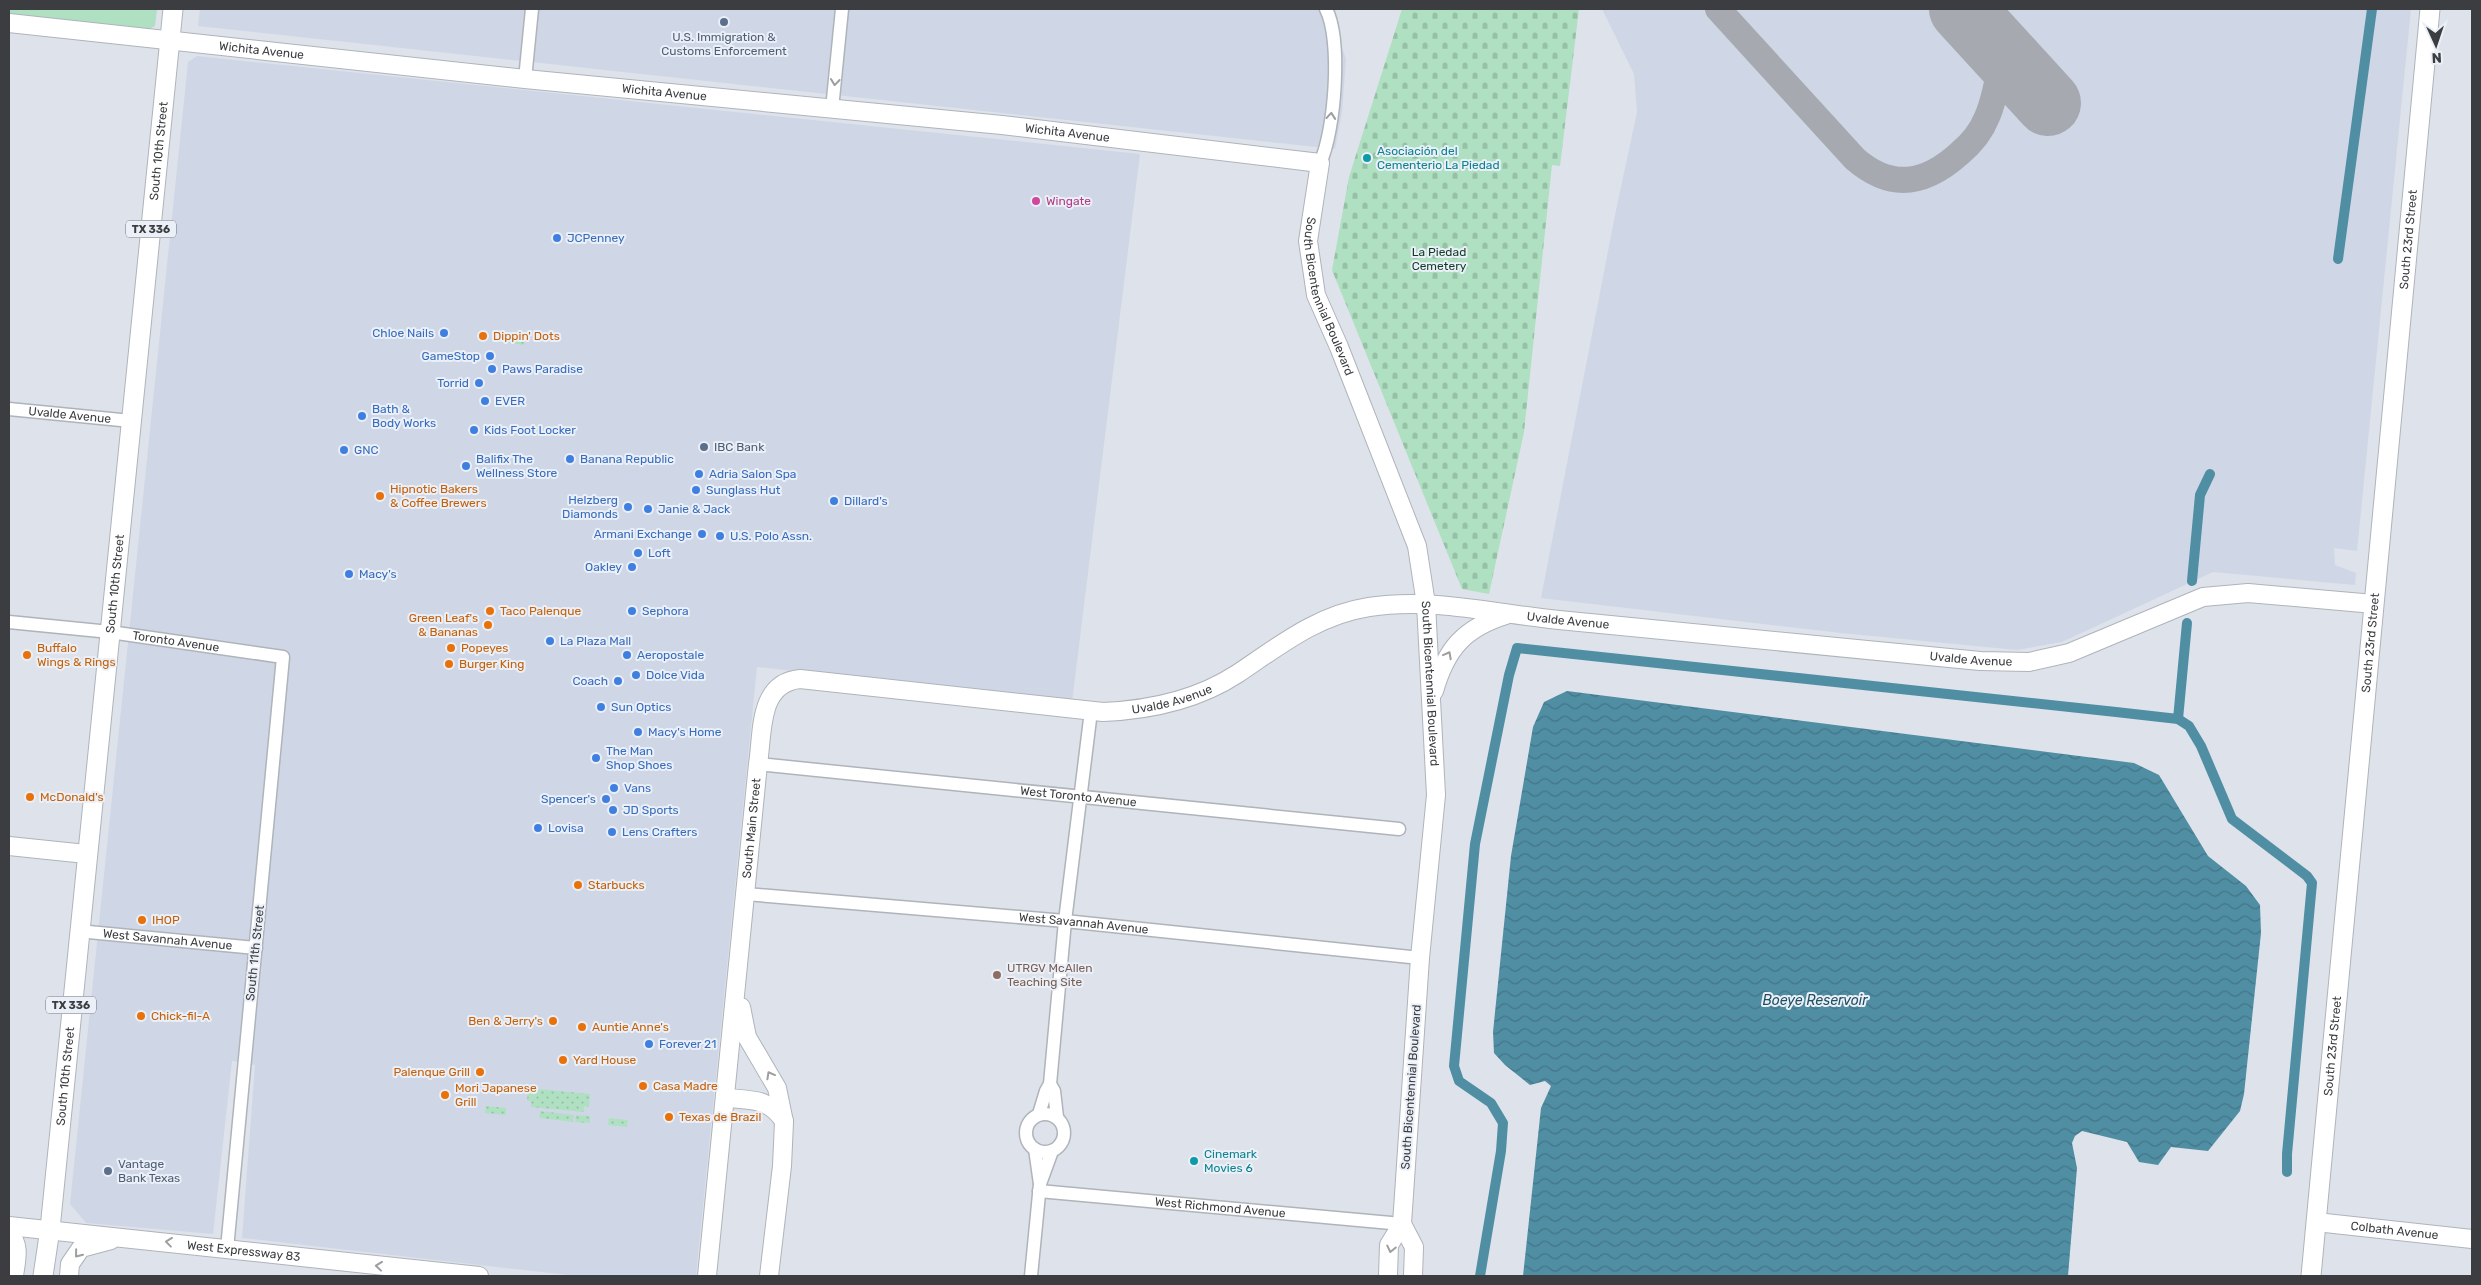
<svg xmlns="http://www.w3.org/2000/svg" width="2481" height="1285" font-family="Rubik,sans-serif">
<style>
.built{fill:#cfd7e6}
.grass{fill:#afe0c1}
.cemetery{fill:url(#cemetery-stones)}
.park{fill:url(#park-dots)}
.water{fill:url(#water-waves)}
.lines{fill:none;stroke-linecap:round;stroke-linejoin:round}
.canal{stroke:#508ea4;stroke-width:10}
.taxiway{stroke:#a6aab0;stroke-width:26}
.runway{stroke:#a6aab0;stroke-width:66}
.street-casing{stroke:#afb4bb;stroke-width:15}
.secondary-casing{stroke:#afb4bb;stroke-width:20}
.primary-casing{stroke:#afb4bb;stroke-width:21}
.street{stroke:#fff;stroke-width:12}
.secondary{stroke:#fff;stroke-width:18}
.primary{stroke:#fff;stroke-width:19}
.oneway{stroke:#9d9ea0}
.service-dot{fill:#5c6f8a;stroke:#ebf0f8;stroke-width:2}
.culture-dot{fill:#0f9aa8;stroke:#ebf0f8;stroke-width:2}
.hotel-dot{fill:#d1479c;stroke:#ebf0f8;stroke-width:2}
.shop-dot{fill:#3f7fe0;stroke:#ebf0f8;stroke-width:2}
.food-dot{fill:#e8710a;stroke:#ebf0f8;stroke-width:2}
.education-dot{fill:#8d6e63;stroke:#ebf0f8;stroke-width:2}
.labels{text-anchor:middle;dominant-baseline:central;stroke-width:4;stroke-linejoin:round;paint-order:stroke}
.shield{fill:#ebf0f8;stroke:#707377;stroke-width:1}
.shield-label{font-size:11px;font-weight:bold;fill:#3b3d40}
.service-label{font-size:12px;fill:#4e5e75;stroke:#ebf0f8;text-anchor:start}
.street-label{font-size:12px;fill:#3b3d40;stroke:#ebf0f8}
.culture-label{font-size:12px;fill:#0d838f;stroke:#ebf0f8;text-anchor:start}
.hotel-label{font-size:12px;fill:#b23c85;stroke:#ebf0f8;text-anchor:start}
.shop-label{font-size:12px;fill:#366cbe;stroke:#ebf0f8;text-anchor:start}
.park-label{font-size:12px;fill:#113b25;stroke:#ebf0f8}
.food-label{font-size:12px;fill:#c56008;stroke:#ebf0f8;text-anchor:start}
.education-label{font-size:12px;fill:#785e54;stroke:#ebf0f8;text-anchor:start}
.water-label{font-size:14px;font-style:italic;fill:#1d5162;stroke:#ebf0f8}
</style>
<defs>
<pattern id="cemetery-stones" width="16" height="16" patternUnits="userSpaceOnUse" patternTransform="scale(1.25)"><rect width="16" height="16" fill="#afe0c1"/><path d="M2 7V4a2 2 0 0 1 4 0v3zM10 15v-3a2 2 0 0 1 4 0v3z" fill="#97c1a7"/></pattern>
<pattern id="park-dots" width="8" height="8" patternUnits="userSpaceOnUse" patternTransform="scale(1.25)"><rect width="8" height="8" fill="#afe0c1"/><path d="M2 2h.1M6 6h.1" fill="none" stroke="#97c1a7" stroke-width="1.8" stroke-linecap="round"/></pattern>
<pattern id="water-waves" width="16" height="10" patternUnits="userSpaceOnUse" patternTransform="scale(1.25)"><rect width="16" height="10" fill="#508ea4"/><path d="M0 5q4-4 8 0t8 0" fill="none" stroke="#447587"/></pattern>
</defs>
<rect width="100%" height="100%" fill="#dee2eb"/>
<g class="built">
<polygon points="200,9 1329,9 1346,59 1342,112 1335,149 198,26"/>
<polygon points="1602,9 2411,9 2357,551 2334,548 2335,565 2356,573 2355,585 2213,572 2062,642 2017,650 1841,633 1541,598 1615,215 1637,112 1634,74"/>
<polygon points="197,56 1140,154 1072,702 757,667 696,1276 577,1276 242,1238 255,1065 232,1061 213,1234 86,1223 70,1204 188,62"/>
</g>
<polygon class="grass" points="9,9 157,9 155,26 149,29 9,14"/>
<polygon class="cemetery" points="1402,9 1579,9 1560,166 1552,165 1524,432 1489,594 1462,589 1332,270 1349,177"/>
<g class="park">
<polygon points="508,333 525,335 524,345 507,343"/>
<polygon points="528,1088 590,1094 589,1107 584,1106 584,1112 531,1107 531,1101 527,1101"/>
<polygon points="486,1106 506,1108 506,1115 485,1113"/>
<polygon points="540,1111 574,1115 573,1122 539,1118"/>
<polygon points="576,1115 590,1116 590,1123 575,1122"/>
<polygon points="609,1118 628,1120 627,1127 608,1125"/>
</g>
<polygon class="water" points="1567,691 2134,763 2159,775 2208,856 2246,886 2260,905 2261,933 2244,1094 2240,1111 2208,1151 2171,1147 2158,1165 2139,1162 2127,1142 2082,1131 2075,1136 2072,1143 2077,1168 2068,1276 1523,1276 1541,1108 1551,1086 1545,1081 1530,1085 1505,1065 1494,1053 1493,1032 1511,856 1533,727 1544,702"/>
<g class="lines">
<g class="canal">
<polyline points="2338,259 2372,9"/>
<polyline points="2192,581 2200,495 2210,474"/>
<polyline points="2178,719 2187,623"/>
<polyline points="1480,1276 1501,1151 1503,1123 1491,1103 1459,1081 1454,1066 1475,844 1509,675 1517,648 2116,712 2178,719 2189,726 2201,746 2232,819 2307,876 2312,883 2287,1154 2287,1172"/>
</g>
<path class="taxiway" d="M1718,9l137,150c37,32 71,25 105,-6 12,-10 21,-21 27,-36 9,-20 11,-43 16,-63"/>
<polyline class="runway" points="1962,9 2048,103"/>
<g class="street-casing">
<g id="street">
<polyline points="525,79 532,9"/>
<polyline points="832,109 842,9"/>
<path d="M1320,163c15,-32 22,-123 6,-154"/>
<path id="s1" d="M9,409l122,12"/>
<path id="s2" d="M9,622l101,10 173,25 -56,592"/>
<path id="s3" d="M758,764l641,65"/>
<path id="s4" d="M746,894l319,27 355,37"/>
<path id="s5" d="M78,931l178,17"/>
<polyline points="1050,1084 1054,1091 1057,1117"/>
<circle cx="1045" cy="1133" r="19"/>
<polyline points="1039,1114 1046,1091 1050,1084 1065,921 1091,711"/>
<polyline points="1040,1184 1052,1151"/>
<path id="s6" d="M1039,1191l363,33"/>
<polyline points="1031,1276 1040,1184 1035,1149"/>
</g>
</g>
<g class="secondary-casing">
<g id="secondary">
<path id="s7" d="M9,23l516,56 477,46 318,38 -12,78 8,54 23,52 78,199 9,58 10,191 -16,163 -18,266 -13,21 -1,31"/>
<path d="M1434,691c12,-42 30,-63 72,-76"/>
<polyline points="9,846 86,854"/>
<polyline points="741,1007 747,1037 777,1088 784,1122 782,1166 769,1276"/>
<path d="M725,1098c26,2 44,0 59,23"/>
<path id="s8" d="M2316,1222l156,17"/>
<polyline points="1402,1224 1414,1247 1413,1276"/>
<path id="s9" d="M9,1226l470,50"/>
<path d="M9,1232c12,14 7,28 5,44"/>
<polyline points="69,1276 70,1264 81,1248 111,1240"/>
<path id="s10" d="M707,1276l51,-512c5,-32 0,-81 42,-85l303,33c47,-2 94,-12 134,-38 42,-28 80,-59 132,-67 63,-10 128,7 190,13 141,13 281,27 421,41l49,1 40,-9 134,-56 45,-4 126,11"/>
</g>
</g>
<g class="primary-casing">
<g id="primary">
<path id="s11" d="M43,1276l7,-47 123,-1220"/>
<path id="s12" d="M2311,1276l119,-1267"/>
</g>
</g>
<use href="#street" class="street"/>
<use href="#secondary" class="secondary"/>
<use href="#primary" class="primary"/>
</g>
<defs><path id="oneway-chevron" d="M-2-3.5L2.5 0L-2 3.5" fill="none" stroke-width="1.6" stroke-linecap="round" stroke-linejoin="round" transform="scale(1.25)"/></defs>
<g class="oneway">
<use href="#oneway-chevron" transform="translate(835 82) rotate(96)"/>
<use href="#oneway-chevron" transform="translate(1331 116) rotate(-85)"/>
<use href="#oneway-chevron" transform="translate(1448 655) rotate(-62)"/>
<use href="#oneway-chevron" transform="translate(770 1075) rotate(-119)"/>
<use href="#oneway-chevron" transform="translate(169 1242) rotate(-173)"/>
<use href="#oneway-chevron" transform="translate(1391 1249) rotate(102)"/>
<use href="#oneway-chevron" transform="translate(78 1254) rotate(129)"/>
<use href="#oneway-chevron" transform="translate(379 1266) rotate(-174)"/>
</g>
<g class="service-dot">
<circle cx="724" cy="22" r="5"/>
<circle cx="704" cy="447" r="5"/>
<circle cx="108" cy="1171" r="5"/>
</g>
<g class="culture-dot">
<circle cx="1367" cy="158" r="5"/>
<circle cx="1194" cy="1161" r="5"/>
</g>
<circle class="hotel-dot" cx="1036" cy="201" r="5"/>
<g class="shop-dot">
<circle cx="557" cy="238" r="5"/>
<circle cx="444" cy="333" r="5"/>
<circle cx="490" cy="356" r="5"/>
<circle cx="492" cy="369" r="5"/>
<circle cx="479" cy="383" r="5"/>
<circle cx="485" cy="401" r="5"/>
<circle cx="362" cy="416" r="5"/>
<circle cx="474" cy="430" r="5"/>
<circle cx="344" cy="450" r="5"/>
<circle cx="570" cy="459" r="5"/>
<circle cx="466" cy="466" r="5"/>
<circle cx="699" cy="474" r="5"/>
<circle cx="696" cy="490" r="5"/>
<circle cx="834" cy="501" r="5"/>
<circle cx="628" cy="507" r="5"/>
<circle cx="648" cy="509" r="5"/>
<circle cx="702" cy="534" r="5"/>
<circle cx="720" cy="536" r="5"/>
<circle cx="638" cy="553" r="5"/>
<circle cx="632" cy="567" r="5"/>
<circle cx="349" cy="574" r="5"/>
<circle cx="632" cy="611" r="5"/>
<circle cx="550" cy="641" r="5"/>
<circle cx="627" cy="655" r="5"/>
<circle cx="636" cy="675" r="5"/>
<circle cx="618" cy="681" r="5"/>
<circle cx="601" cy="707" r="5"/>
<circle cx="638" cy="732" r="5"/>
<circle cx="596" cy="758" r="5"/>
<circle cx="614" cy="788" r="5"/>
<circle cx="606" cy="799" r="5"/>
<circle cx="613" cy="810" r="5"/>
<circle cx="538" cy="828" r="5"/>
<circle cx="612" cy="832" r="5"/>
<circle cx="649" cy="1044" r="5"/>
</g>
<g class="food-dot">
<circle cx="483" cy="336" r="5"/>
<circle cx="380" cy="496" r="5"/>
<circle cx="490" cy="611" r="5"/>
<circle cx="488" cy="625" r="5"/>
<circle cx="451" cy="648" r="5"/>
<circle cx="27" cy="655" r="5"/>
<circle cx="449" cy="664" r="5"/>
<circle cx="30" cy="797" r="5"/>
<circle cx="578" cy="885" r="5"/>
<circle cx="142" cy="920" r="5"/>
<circle cx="141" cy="1016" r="5"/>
<circle cx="553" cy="1021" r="5"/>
<circle cx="582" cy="1027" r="5"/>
<circle cx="563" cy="1060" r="5"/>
<circle cx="480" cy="1072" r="5"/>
<circle cx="643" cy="1086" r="5"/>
<circle cx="445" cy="1095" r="5"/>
<circle cx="669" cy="1117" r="5"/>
</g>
<circle class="education-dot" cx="997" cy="975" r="5"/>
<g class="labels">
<g class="shield">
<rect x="126" y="220.5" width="50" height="17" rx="4"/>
<rect x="46" y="996.5" width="50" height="17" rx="4"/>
</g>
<g class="shield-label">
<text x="151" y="229">TX 336</text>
<text x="71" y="1005">TX 336</text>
</g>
<g class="service-label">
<text x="724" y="37" text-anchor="middle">U.S. Immigration &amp;<tspan x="724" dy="14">Customs Enforcement</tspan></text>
<text x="714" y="447">IBC Bank</text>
<text x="118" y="1164">Vantage<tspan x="118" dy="14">Bank Texas</tspan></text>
</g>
<g class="street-label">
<text stroke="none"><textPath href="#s7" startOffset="254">Wichita Avenue</textPath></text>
<text stroke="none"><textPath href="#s7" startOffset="659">Wichita Avenue</textPath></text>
<text stroke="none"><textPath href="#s7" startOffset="1064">Wichita Avenue</textPath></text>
<text stroke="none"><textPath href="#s11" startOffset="1131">South 10th Street</textPath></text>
<text stroke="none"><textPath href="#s12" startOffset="1041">South 23rd Street</textPath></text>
<text stroke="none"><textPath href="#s7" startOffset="1456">South Bicentennial Boulevard</textPath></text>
<text stroke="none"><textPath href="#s1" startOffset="61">Uvalde Avenue</textPath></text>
<text stroke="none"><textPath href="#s11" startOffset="696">South 10th Street</textPath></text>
<text stroke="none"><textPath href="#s10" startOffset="1414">Uvalde Avenue</textPath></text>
<text stroke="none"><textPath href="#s2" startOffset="168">Toronto Avenue</textPath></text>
<text stroke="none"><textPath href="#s12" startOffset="636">South 23rd Street</textPath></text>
<text stroke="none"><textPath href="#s10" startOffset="1819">Uvalde Avenue</textPath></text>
<text stroke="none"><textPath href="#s7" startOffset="1861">South Bicentennial Boulevard</textPath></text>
<text stroke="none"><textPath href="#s10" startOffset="994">Uvalde Avenue</textPath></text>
<text stroke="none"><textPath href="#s3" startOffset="322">West Toronto Avenue</textPath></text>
<text stroke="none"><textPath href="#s10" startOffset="450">South Main Street</textPath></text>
<text stroke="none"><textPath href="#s4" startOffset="339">West Savannah Avenue</textPath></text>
<text stroke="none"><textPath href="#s5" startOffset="90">West Savannah Avenue</textPath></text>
<text transform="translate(255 953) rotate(-84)">South 11th Street</text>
<text stroke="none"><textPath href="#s12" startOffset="231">South 23rd Street</textPath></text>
<text stroke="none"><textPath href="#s11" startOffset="201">South 10th Street</textPath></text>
<text transform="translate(1411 1087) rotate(-86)">South Bicentennial Boulevard</text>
<text stroke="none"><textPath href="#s6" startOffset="182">West Richmond Avenue</textPath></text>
<text stroke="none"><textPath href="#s8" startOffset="79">Colbath Avenue</textPath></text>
<text stroke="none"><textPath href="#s9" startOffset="236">West Expressway 83</textPath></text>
</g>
<g class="culture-label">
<text x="1377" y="151">Asociación del<tspan x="1377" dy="14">Cementerio La Piedad</tspan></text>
<text x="1204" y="1154">Cinemark<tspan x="1204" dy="14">Movies 6</tspan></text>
</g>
<g class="hotel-label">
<text x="1046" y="201">Wingate</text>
</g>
<g class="shop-label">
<text x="567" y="238">JCPenney</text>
<text x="434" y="333" text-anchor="end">Chloe Nails</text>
<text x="480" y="356" text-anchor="end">GameStop</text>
<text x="502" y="369">Paws Paradise</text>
<text x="469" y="383" text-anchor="end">Torrid</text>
<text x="495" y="401">EVER</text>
<text x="372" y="409">Bath &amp;<tspan x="372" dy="14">Body Works</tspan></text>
<text x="484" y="430">Kids Foot Locker</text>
<text x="354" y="450">GNC</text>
<text x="476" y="459">Balifix The<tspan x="476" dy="14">Wellness Store</tspan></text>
<text x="580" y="459">Banana Republic</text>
<text x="709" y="474">Adria Salon Spa</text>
<text x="706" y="490">Sunglass Hut</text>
<text x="618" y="500" text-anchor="end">Helzberg<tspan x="618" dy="14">Diamonds</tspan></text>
<text x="844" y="501">Dillard's</text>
<text x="658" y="509">Janie &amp; Jack</text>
<text x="692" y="534" text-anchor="end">Armani Exchange</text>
<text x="730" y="536">U.S. Polo Assn.</text>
<text x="648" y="553">Loft</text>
<text x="622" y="567" text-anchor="end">Oakley</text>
<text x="359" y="574">Macy's</text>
<text x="642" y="611">Sephora</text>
<text x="560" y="641">La Plaza Mall</text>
<text x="637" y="655">Aeropostale</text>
<text x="646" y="675">Dolce Vida</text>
<text x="608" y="681" text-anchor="end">Coach</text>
<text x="611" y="707">Sun Optics</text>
<text x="648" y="732">Macy's Home</text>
<text x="606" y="751">The Man<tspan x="606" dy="14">Shop Shoes</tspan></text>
<text x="624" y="788">Vans</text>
<text x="596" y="799" text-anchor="end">Spencer's</text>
<text x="623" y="810">JD Sports</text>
<text x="548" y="828">Lovisa</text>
<text x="622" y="832">Lens Crafters</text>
<text x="659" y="1044">Forever 21</text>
</g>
<g class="park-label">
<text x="1439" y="252">La Piedad<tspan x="1439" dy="14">Cemetery</tspan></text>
</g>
<g class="food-label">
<text x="493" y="336">Dippin' Dots</text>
<text x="390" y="489">Hipnotic Bakers<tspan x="390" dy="14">&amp; Coffee Brewers</tspan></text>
<text x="500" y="611">Taco Palenque</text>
<text x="478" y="618" text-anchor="end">Green Leaf's<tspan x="478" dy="14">&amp; Bananas</tspan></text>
<text x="37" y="648">Buffalo<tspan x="37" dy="14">Wings &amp; Rings</tspan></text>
<text x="461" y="648">Popeyes</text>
<text x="459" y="664">Burger King</text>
<text x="40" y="797">McDonald's</text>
<text x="588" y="885">Starbucks</text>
<text x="152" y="920">IHOP</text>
<text x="151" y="1016">Chick-fil-A</text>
<text x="543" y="1021" text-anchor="end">Ben &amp; Jerry's</text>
<text x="592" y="1027">Auntie Anne's</text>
<text x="573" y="1060">Yard House</text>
<text x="470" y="1072" text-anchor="end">Palenque Grill</text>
<text x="653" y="1086">Casa Madre</text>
<text x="455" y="1088">Mori Japanese<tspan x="455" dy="14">Grill</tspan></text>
<text x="679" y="1117">Texas de Brazil</text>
</g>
<g class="education-label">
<text x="1007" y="968">UTRGV McAllen<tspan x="1007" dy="14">Teaching Site</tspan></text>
</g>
<g class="water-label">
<text x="1815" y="1000">Boeye Reservoir</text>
</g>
</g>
<rect width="2481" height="1285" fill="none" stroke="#3b3d40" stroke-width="20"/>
<g transform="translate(2436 45) rotate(177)" stroke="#ebf0f8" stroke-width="4" paint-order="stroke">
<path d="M0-4L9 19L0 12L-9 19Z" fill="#3b3d40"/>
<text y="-8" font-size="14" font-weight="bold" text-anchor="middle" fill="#3b3d40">N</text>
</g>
</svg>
